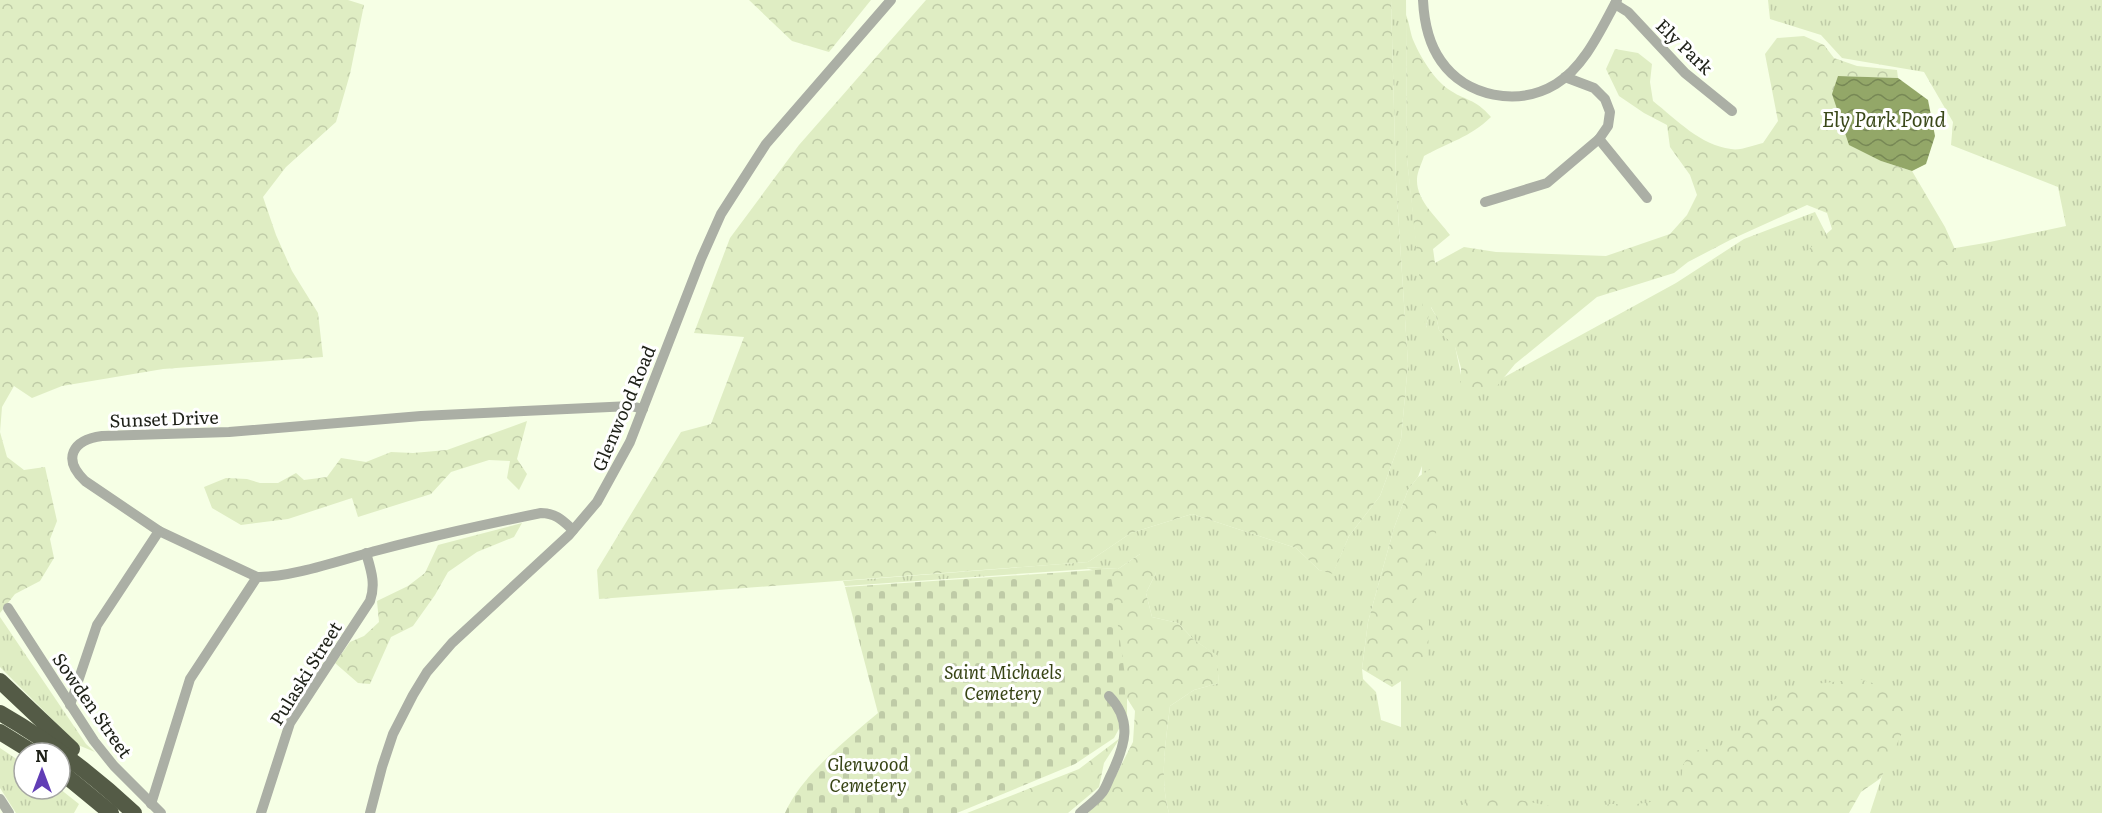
<svg xmlns="http://www.w3.org/2000/svg" width="2102" height="813" font-family="Literata,serif">
<style>
.grass{fill:url(#grass-tufts);fill-rule:evenodd}
.forest{fill:url(#forest-crowns)}
.cemetery{fill:url(#cemetery-stones)}
.water{fill:url(#water-waves)}
.lines{fill:none;stroke-linecap:round;stroke-linejoin:round}
.minor{stroke:#abafa5;stroke-width:10}
.highway{stroke:#545b46;stroke-width:16}
.labels{text-anchor:middle;dominant-baseline:central;stroke-width:6;stroke-linejoin:round;paint-order:stroke}
.street-label{font-size:18px;fill:#1e2118;stroke:#fff}
.park-label{font-size:18px;font-style:italic;fill:#384516;stroke:#fff}
.water-label{font-size:20px;font-style:italic;fill:#3a4819;stroke:#fff}
</style>
<defs>
<pattern id="grass-tufts" width="24" height="20" patternUnits="userSpaceOnUse" patternTransform="scale(1.5)"><rect width="24" height="20" fill="#dfedc3"/><path d="M3 7l-1-3M5 7V3M7 7l1-3M15 17l-1-3M17 17v-4M19 17l1-3" fill="none" stroke="#bfcba7"/></pattern>
<pattern id="forest-crowns" width="20" height="18" patternUnits="userSpaceOnUse" patternTransform="scale(1.5)"><rect width="20" height="18" fill="#dfedc3"/><path d="M2 6a3 3 0 1 1 6 0M12 15a3 3 0 1 1 6 0" fill="none" stroke="#bfcba7"/></pattern>
<pattern id="cemetery-stones" width="16" height="16" patternUnits="userSpaceOnUse" patternTransform="scale(1.5)"><rect width="16" height="16" fill="#dfedc3"/><path d="M2 7V4a2 2 0 0 1 4 0v3zM10 15v-3a2 2 0 0 1 4 0v3z" fill="#bfcba7"/></pattern>
<pattern id="water-waves" width="16" height="10" patternUnits="userSpaceOnUse" patternTransform="scale(1.5)"><rect width="16" height="10" fill="#93a768"/><path d="M0 5q4-4 8 0t8 0" fill="none" stroke="#785"/></pattern>
</defs>
<rect width="100%" height="100%" fill="#f6ffe5"/>
<g class="grass">
<path d="M1391,0h15l1,159 19,169 4,-22 6,10 3,14 16,16 6,29 27,11 188,-103 68,-44 71,-27 28,55 142,-24 81,-17 -8,-39 -107,-42 2,-23 -29,-50 -82,-14 -21,-23 -51,-16 -2,-19h334v813h-232l28,-86 -210,75 -47,11h-472c-10,-35 -3,-72 1,-107l24,-16 25,-7 -3,-28 -22,-15 -16,-17 -26,-6 -6,-24 10,-20 -16,-19 -22,15 -32,-2 3,2 -244,17 -2,-5 245,-19 43,-29 61,-19 104,34 23,22 14,3 16,-37 31,-40 21,-57 7,-75 -12,-182zM1422,466l-2,70 -19,133v58l-20,-7 -5,-28 -13,-13 -1,-10 6,-47 26,-94 14,-38 10,-13z"/>
<polygon points="0,617 86,744 95,752 78,745 0,667"/>
<polygon points="0,748 24,764 24,789 60,789 79,804 74,813 16,813 0,788"/>
</g>
<g class="forest">
<polygon points="0,0 348,0 364,5 350,74 336,122 286,167 263,197 276,235 292,271 318,313 323,357 163,369 62,386 32,398 14,386 2,407 0,432 7,457 24,470 45,467 57,521 50,539 54,558 40,581 15,594 0,613"/>
<polygon points="749,0 871,0 829,52 792,41"/>
<polygon points="926,0 1391,0 1396,182 1408,364 1401,439 1380,496 1349,536 1333,574 1319,570 1296,548 1192,514 1131,533 1088,562 599,599 597,570 681,432 711,424 744,337 694,333 730,238 799,145"/>
<path d="M1406,15c4,9 4,19 8,27 7,16 20,37 34,47 17,12 27,9 43,28 -22,21 -42,25 -67,39 -2,7 -7,16 -7,23 -1,22 21,39 33,56l-17,14 2,14 29,-16 32,5 110,4 64,-22 17,-19 10,-20 -7,-20 -20,-28 -3,-22 -23,-12 -25,-17 -13,-27 9,-20 23,4 14,11 -2,18 3,19c24,19 47,44 78,48 9,2 23,-4 32,-6l15,-22 -13,-67 12,-16 27,-2 20,9 10,13 23,8 40,4 1,8 -60,-2 43,85 31,10 33,56 13,29 -10,9 -50,5h-72l-15,-6 -4,-13 25,-22 -5,-16 -20,-8 -75,34 -44,23 -14,11 -77,24 -82,67 -18,22 -9,5 -15,1 -12,-6v-18l-6,-21 -16,-17 -3,-14 -5,-9 -6,23 -18,-171z"/>
<polygon points="527,421 517,459 527,474 519,490 507,478 510,461 489,460 451,472 431,494 358,517 352,498 288,519 241,525 212,508 204,487 226,478 247,479 260,483 278,483 296,473 304,480 327,477 341,458 366,462 391,452 413,453 447,450"/>
<polygon points="1439,464 1436,535 1421,577 1416,600 1429,621 1428,655 1415,672 1392,687 1362,669 1368,622 1394,528 1408,490 1418,477"/>
<polygon points="522,523 514,537 477,552 448,572 435,595 413,626 391,637 370,684 358,683 335,663 350,642 364,636 379,622 377,601 408,586 425,573 438,545"/>
<path d="M1140,554l13,1 3,18 -10,20 6,24 26,6 16,17 23,15 2,28 -25,7 -24,16c-4,35 -11,72 -1,107h-81l20,-22 25,-49 2,-31 -17,-27 -20,-112 -15,-5 35,2z"/>
<polygon points="1859,679 1903,692 1906,709 1902,733 1881,778 1861,792 1849,813 1411,813 1408,805 1455,809 1478,796 1501,796 1569,810 1611,804 1637,804 1671,799 1680,790 1683,765 1691,751 1717,748 1743,732 1772,701 1797,686"/>
<polygon points="1120,738 1104,763 1099,787 1068,813 967,813 1079,769"/>
</g>
<path class="cemetery" d="M1110,569l17,121v24l-13,24 -39,26 -118,49h-172c16,-37 62,-74 93,-100l-33,-126z"/>
<polygon class="water" points="1838,76 1898,78 1928,100 1935,136 1926,164 1912,171 1881,161 1849,145 1832,94"/>
<g class="lines">
<g class="minor">
<path d="M1423,0c1,21 6,44 18,61 25,36 77,46 115,23 29,-18 45,-55 61,-84"/>
<polyline points="1615,4 1628,12 1685,73 1732,111"/>
<polyline points="1599,139 1647,198"/>
<polyline points="1485,202 1547,183 1599,139 1608,126 1610,112 1605,99 1594,88 1565,77"/>
<path d="M573,530c-10,-9 -17,-17 -32,-17 -54,11 -109,23 -162,37 -35,9 -88,28 -122,27l-98,-46 -74,-50c-23,-22 -13,-41 17,-45l127,-4 192,-16 210,-10 12,3"/>
<polyline points="8,608 94,741 114,766 161,813"/>
<polyline points="70,705 97,625 159,531"/>
<polyline points="0,799 9,813"/>
<polyline points="151,804 190,679 257,577"/>
<path d="M261,813l29,-90 80,-122c6,-17 1,-31 -4,-48"/>
<polyline points="370,813 382,767 393,734 413,695 427,672 452,643 569,535 597,502 630,442 701,259 721,214 766,144 891,0"/>
<path d="M1080,813c7,-6 15,-12 21,-19 5,-5 7,-14 11,-21 13,-28 21,-52 -3,-77"/>
</g>
<g class="highway">
<polyline points="0,681 72,749"/>
<path d="M0,713c49,28 93,62 134,100"/>
<polyline points="0,732 34,753"/>
<polyline points="60,771 111,813"/>
</g>
</g>
<g class="labels">
<g class="street-label">
<text transform="translate(1685 46) rotate(44)">Ely Park</text>
<text transform="translate(623 408) rotate(-67)">Glenwood Road</text>
<text transform="translate(164 418) rotate(-2)">Sunset Drive</text>
<text transform="translate(305 673) rotate(-58)">Pulaski Street</text>
<text transform="translate(93 705) rotate(55)">Sowden Street</text>
</g>
<g class="park-label">
<text x="1003" y="671">Saint Michaels<tspan x="1003" dy="21">Cemetery</tspan></text>
<text x="868" y="763">Glenwood<tspan x="868" dy="21">Cemetery</tspan></text>
</g>
<g class="water-label">
<text x="1884" y="118">Ely Park Pond</text>
</g>
</g>
<g transform="translate(42 771)"><circle r="28" fill="#ffffff" stroke="#a5a6a3" stroke-width="1.5"/>
<path d="M0-4.5L10 22L0 15L-10 22Z" fill="#613db5"/>
<text y="-9" font-size="16" font-weight="bold" text-anchor="middle" fill="#1e2118">N</text>
</g>
</svg>
